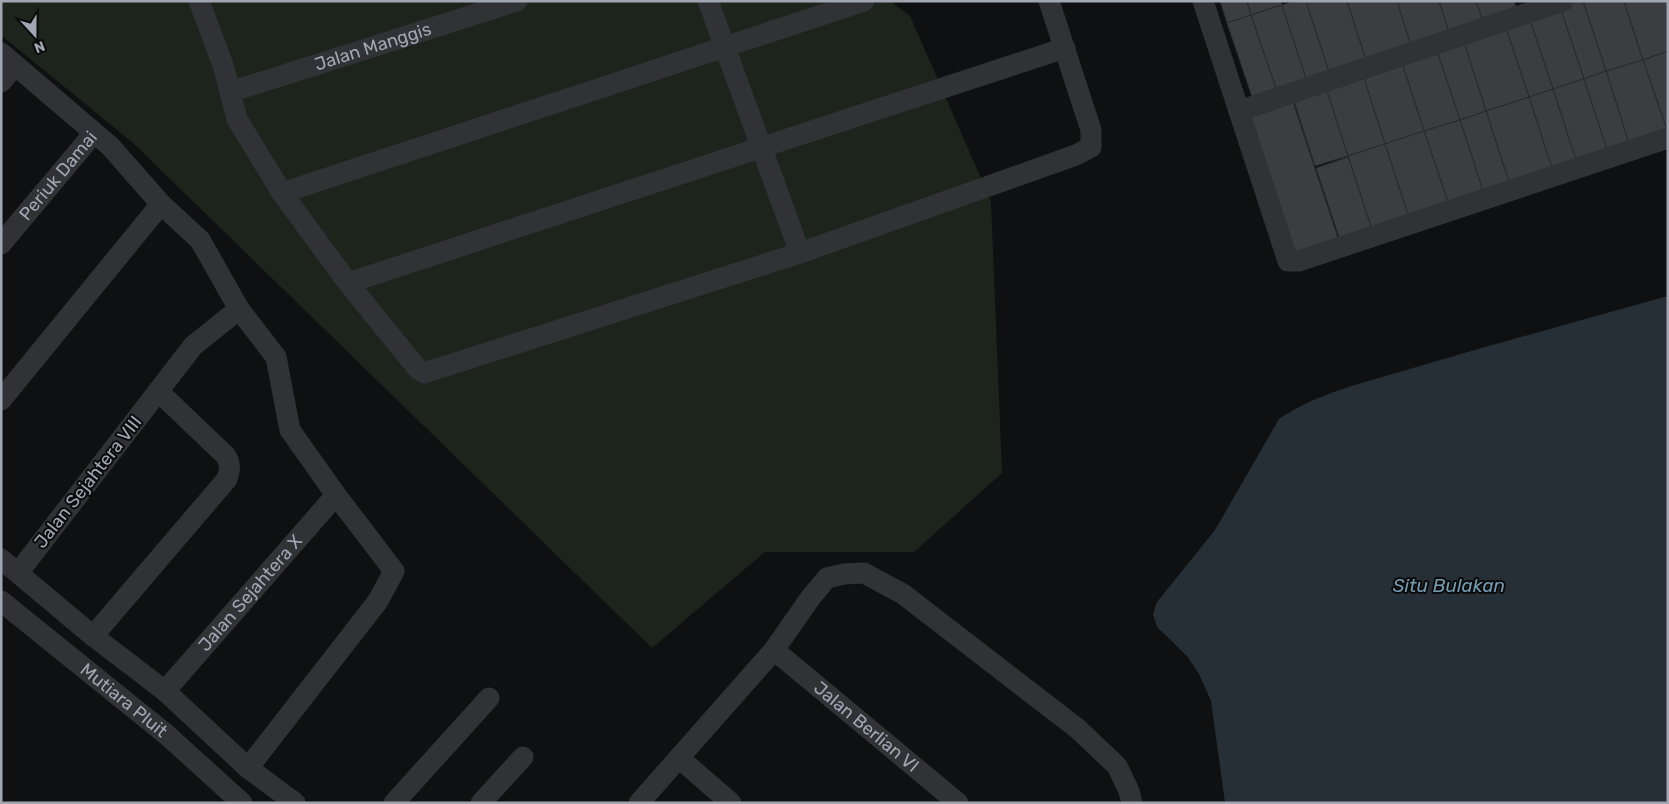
<svg xmlns="http://www.w3.org/2000/svg" width="1669" height="804" font-family="Rubik,sans-serif">
<style>
.green{fill:#1c241c}
.water{fill:#262f35}
.building{fill:#3b3d41;stroke:#292a2d}
.lines{fill:none;stroke-linecap:round;stroke-linejoin:round}
.minor{stroke:#303236;stroke-width:21}
.labels{text-anchor:middle;dominant-baseline:central;stroke-width:4;stroke-linejoin:round;paint-order:stroke}
.street-label{font-size:18px;fill:#a0a7b3;stroke:#0b0b0c}
.water-label{font-size:19px;font-style:italic;fill:#749ab0;stroke:#0b0b0c}
</style>
<rect width="100%" height="100%" fill="#0f1011"/>
<polygon class="green" points="1,1 890,1 910,16 991,201 1002,473 914,552 765,552 652,648 132,142 1,35"/>
<path class="water" d="M1668,296v507h-443l-14,-102 -12,-27 -12,-18 -30,-29 -4,-13 4,-12 58,-72 64,-111c39,-27 89,-37 134,-51 84,-25 170,-48 255,-72z"/>
<g class="building">
<polygon points="1220,1 1247,1 1251,15 1227,23"/>
<polygon points="1247,1 1281,1 1282,5 1251,15"/>
<polygon points="1294,1 1306,1 1329,72 1306,79 1282,5"/>
<polygon points="1306,1 1347,1 1366,60 1329,72"/>
<polygon points="1347,1 1397,1 1411,45 1366,60"/>
<polygon points="1397,1 1439,1 1449,32 1411,45"/>
<polygon points="1439,1 1476,1 1483,21 1449,32"/>
<polygon points="1476,1 1514,1 1517,10 1483,21"/>
<polygon points="1578,1 1583,1 1606,71 1584,79 1560,7"/>
<polygon points="1583,1 1624,1 1643,60 1606,71"/>
<polygon points="1624,1 1668,1 1668,51 1643,60"/>
<polygon points="1282,5 1306,79 1276,89 1251,15"/>
<polygon points="1560,7 1584,79 1553,89 1529,17"/>
<polygon points="1251,15 1276,89 1252,97 1227,23"/>
<polygon points="1529,17 1553,89 1529,97 1505,25"/>
<polygon points="1505,25 1529,97 1486,111 1463,39"/>
<polygon points="1463,39 1486,111 1460,120 1436,48"/>
<polygon points="1436,48 1460,120 1424,131 1401,60"/>
<polygon points="1668,51 1668,133 1643,60"/>
<polygon points="1401,60 1424,131 1385,144 1362,72"/>
<polygon points="1643,60 1668,133 1630,146 1606,71"/>
<polygon points="1606,71 1630,146 1608,153 1584,79"/>
<polygon points="1362,72 1385,144 1348,156 1325,85"/>
<polygon points="1584,79 1608,153 1577,163 1553,89"/>
<polygon points="1325,85 1348,156 1315,166 1292,95"/>
<polygon points="1553,89 1577,163 1553,171 1529,97"/>
<polygon points="1529,97 1553,171 1510,185 1486,111"/>
<polygon points="1292,99 1338,238 1290,254 1244,115"/>
<polygon points="1486,111 1510,185 1484,194 1460,120"/>
<polygon points="1460,120 1484,194 1449,205 1424,131"/>
<polygon points="1424,131 1449,205 1409,218 1385,144"/>
<polygon points="1385,144 1409,218 1372,230 1348,156"/>
<polygon points="1348,157 1372,230 1340,240 1316,168"/>
</g>
<g class="lines">
<g class="minor">
<polyline points="199,1 223,65 237,119 282,193 348,283 417,368 424,373 800,253 1076,155 1091,147 1091,130 1049,1"/>
<polyline points="708,1 800,253"/>
<polyline points="1203,1 1288,261 1299,261 1668,138"/>
<polyline points="1,53 110,146 161,204"/>
<polyline points="1,82 15,65"/>
<path id="s1" d="M230,92l287,-91"/>
<polyline points="1239,111 1563,1"/>
<polyline points="282,193 864,1"/>
<path id="s2" d="M1,244l93,-111"/>
<polyline points="348,283 1065,48"/>
<polyline points="239,309 276,357 290,430 336,495 394,571 378,601 248,768"/>
<polyline points="1,400 161,204 200,240 239,309 193,346 18,573"/>
<polyline points="1,559 93,636 165,691 248,768 295,803"/>
<path id="s3" d="M1,601l166,134 75,68"/>
<path d="M93,636l134,-157c3,-9 4,-16 -2,-24l-67,-64"/>
<path id="s4" d="M774,650l184,153"/>
<path id="s5" d="M165,691l171,-196"/>
<polyline points="679,758 731,803"/>
<polyline points="394,803 489,698"/>
<polyline points="481,803 523,757"/>
<polyline points="639,803 774,650 811,597 827,578 844,574 864,573 903,594 1078,729 1117,766 1129,791 1132,803"/>
</g>
</g>
<g class="labels">
<g class="street-label">
<text stroke="none"><textPath href="#s1" startOffset="150">Jalan Manggis</textPath></text>
<text stroke="none"><textPath href="#s2" startOffset="89">Periuk Damai</textPath></text>
<text transform="translate(88 482) rotate(-52)">Jalan Sejahtera VIII</text>
<text stroke="none"><textPath href="#s5" startOffset="130">Jalan Sejahtera X</textPath></text>
<text stroke="none"><textPath href="#s3" startOffset="158">Mutiara Pluit</textPath></text>
<text stroke="none"><textPath href="#s4" startOffset="120">Jalan Berlian VI</textPath></text>
</g>
<g class="water-label">
<text x="1449" y="585">Situ Bulakan</text>
</g>
</g>
<rect width="1669" height="804" fill="none" stroke="#a0a7b3" stroke-width="5"/>
<g transform="translate(35 35) rotate(159)" stroke="#0b0b0c" stroke-width="4" paint-order="stroke">
<path d="M0-4L9 19L0 12L-9 19Z" fill="#a0a7b3"/>
<text y="-8" font-size="14" font-weight="bold" text-anchor="middle" fill="#a0a7b3">N</text>
</g>
</svg>
